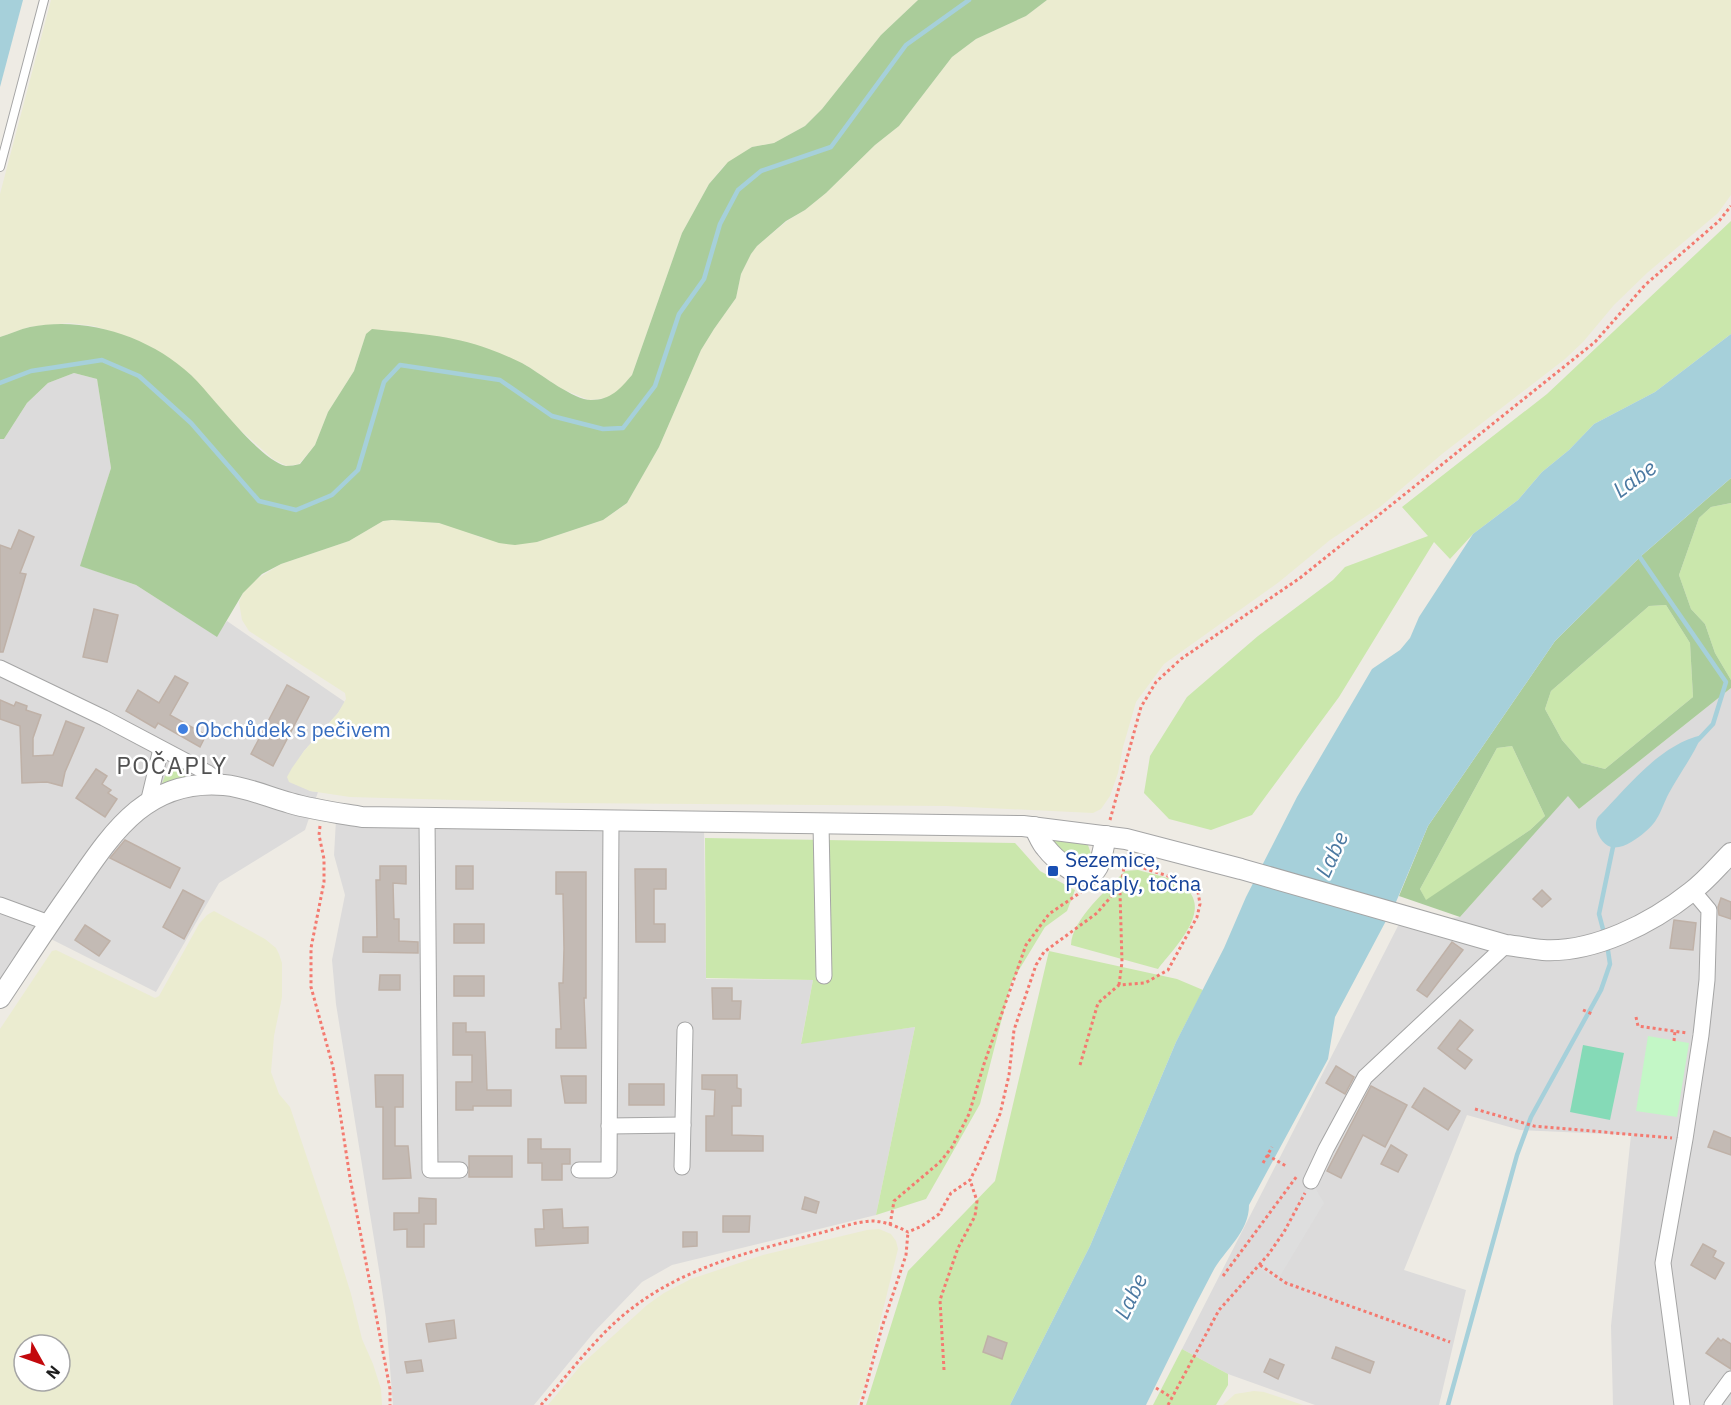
<svg xmlns="http://www.w3.org/2000/svg" width="1731" height="1405" font-family="'IBM Plex Sans',sans-serif">
<style>
.residential{fill:#dcdbdb}
.farmland{fill:#ebecd0;fill-rule:evenodd}
.grass{fill:#cae7ac}
.forest{fill:#aacc9a;fill-rule:evenodd}
.park{fill:#c3f7c6}
.pitch{fill:#85dab7}
.parking{fill:#dedede}
.water{fill:#a6d0da}
.lines{fill:none;stroke-linecap:round;stroke-linejoin:round}
.stream{stroke:#a6d0da;stroke-width:4.5}
.building{fill:#c3bab4;stroke:#bfb1a7;stroke-width:1.5}
.service-casing{stroke:#a5a5a5;stroke-width:10}
.minor-casing{stroke:#a5a5a5;stroke-width:17}
.tertiary-casing{stroke:#a5a5a5;stroke-width:22}
.path{stroke:#f47a70;stroke-width:3;stroke-dasharray:3 3;stroke-linecap:butt}
.service{stroke:#fff;stroke-width:8}
.minor{stroke:#fff;stroke-width:15}
.tertiary{stroke:#fff;stroke-width:20}
.shop-dot{fill:#3f7fe0;stroke:#fff;stroke-width:2}
.transit-dot{fill:#1a4fb4;stroke:#fff;stroke-width:2}
.labels{text-anchor:middle;dominant-baseline:central;stroke-width:5;stroke-linejoin:round;paint-order:stroke}
.shop-label{font-size:21px;fill:#366cbe;stroke:#fff;text-anchor:start}
.transit-label{font-size:21px;fill:#164399;stroke:#fff;text-anchor:start}
.water-label{font-size:22px;font-style:italic;fill:#4b79a1;stroke:#fff}
.quarter-label{font-size:24px;letter-spacing:1.5px;fill:#515151;stroke:#fff}
</style>
<rect width="100%" height="100%" fill="#eeebe4"/>
<g class="residential">
<polygon points="74,373 97,379 111,468 81,566 136,585 216,636 227,621 345,702 338,713 304,751 288,777 310,791 318,792 305,830 219,883 156,992 45,936 0,1008 0,439 4,439 27,403 48,383"/>
<polygon points="1731,688 1731,1405 1613,1405 1611,1326 1631,1135 1520,1130 1467,1115 1404,1270 1466,1290 1439,1405 1315,1405 1228,1374 1182,1349 1399,924 1460,917 1568,795 1579,809"/>
<polygon points="336,820 704,828 706,979 813,980 801,1043 915,1027 876,1215 672,1265 642,1282 595,1331 534,1405 393,1405 386,1318 380,1276 336,1004 332,960 345,895 334,855"/>
</g>
<g class="farmland">
<polygon points="51,0 918,0 881,35 822,109 805,126 774,143 752,147 723,167 709,184 682,233 632,375 617,393 607,398 589,400 562,389 524,364 366,334 354,371 328,412 315,445 299,464 287,466 273,459 238,428 190,374 153,348 119,334 94,326 69,323 29,327 0,337 0,194"/>
<polygon points="1047,0 1731,0 1731,195 1718,213 1647,273 1614,305 1583,342 1565,359 1442,454 1380,507 1330,540 1279,582 1164,664 1136,702 1123,747 1118,773 1110,796 1101,809 1093,813 946,806 565,803 350,797 310,791 289,782 287,777 292,768 304,751 338,713 346,699 345,693 249,631 242,620 239,602 243,593 252,582 281,564 349,541 383,521 392,520 439,523 459,528 482,538 537,542 603,520 622,507 627,503 659,447 701,350 714,329 736,298 741,274 751,254 757,246 787,221 805,210 826,193 875,145 899,126 952,57 976,39 1026,16"/>
<path d="M214,911l51,28 11,9 3,6 3,9v34l-8,39 -3,36 8,22 11,13 41,122 20,65 11,45 11,25 8,25 1,16h-382v-376l52,-78 4,-1 99,48 4,-2 40,-72 8,-9zM24,1345h36v36h-36z"/>
<polygon points="879,1229 891,1234 896,1241 898,1249 864,1387 857,1405 548,1405 582,1364 647,1305 664,1293 691,1279 763,1255 867,1230"/>
<polygon points="1254,1391 1264,1392 1303,1405 1223,1405 1235,1394"/>
</g>
<g class="grass">
<polygon points="1731,221 1731,334 1655,392 1594,424 1569,450 1542,472 1518,500 1473,534 1450,559 1434,542 1339,697 1252,815 1211,830 1169,819 1144,793 1150,756 1187,697 1258,636 1333,580 1345,567 1428,536 1402,507 1547,394"/>
<polygon points="1731,503 1731,680 1715,653 1705,624 1691,609 1679,575 1699,518 1711,507"/>
<polygon points="1666,605 1690,643 1693,697 1605,769 1582,763 1562,740 1545,709 1551,691 1649,606"/>
<polygon points="1512,746 1545,816 1530,830 1426,901 1420,889 1497,748"/>
<polygon points="173,764 177,764 191,772 191,776 161,786 168,769"/>
<polygon points="1051,835 1087,842 1091,854 1089,860 1082,865 1078,864 1051,844"/>
<polygon points="705,838 1015,843 1040,871 1075,890 1067,911 1045,927 1011,983 980,1104 926,1199 876,1215 915,1027 801,1044 813,980 706,978"/>
<path d="M1138,870c14,4 33,7 45,16 32,23 -9,62 -25,83l-87,-24c1,-26 37,-56 54,-74z"/>
<polygon points="1049,951 1177,979 1203,990 1176,1042 1090,1246 1010,1405 866,1405 908,1271 995,1181"/>
<polygon points="1182,1349 1228,1374 1228,1385 1216,1405 1153,1405"/>
</g>
<g class="forest">
<path d="M918,0h129l-21,16 -50,23 -24,18 -53,69 -24,19 -49,48 -21,17 -19,11 -29,25 -6,8 -10,20 -5,24 -22,31 -13,21 -42,97 -32,56 -24,17 -66,22 -22,3 -16,-2 -60,-20 -47,-3 -9,1 -34,20 -68,23 -19,10 -19,19 -26,44 -81,-52 -56,-19 31,-98 -14,-89 -23,-6 -26,10 -21,20 -23,36h-4v-102c10,-3 20,-8 30,-10 56,-11 119,9 161,48 22,21 67,84 95,91 4,0 10,-1 14,-2l15,-19 13,-33 26,-41 12,-37 6,-5c39,4 80,6 117,20 13,5 26,10 38,17 15,9 47,34 64,34 20,0 29,-11 41,-25l50,-142 27,-49 19,-22 24,-15 22,-4 31,-17 17,-17 59,-74z"/>
<path d="M1731,478v25l-20,4 -12,11 -20,57 12,34 14,15 10,29 16,27v8l-152,121 -11,-13 -108,121 -61,-21 29,-70 127,-185 85,-84zM1666,605l24,38 3,54 -88,72 -23,-6 -20,-23 -17,-31 6,-18 98,-85zM1512,746l33,70 -15,14 -104,70 -6,-11 77,-141z"/>
</g>
<polygon class="park" points="1648,1036 1689,1043 1677,1117 1636,1111"/>
<polygon class="pitch" points="1583,1045 1624,1053 1610,1120 1570,1112"/>
<polygon class="parking" points="1311,1181 1324,1203 1277,1281 1258,1267 1284,1232"/>
<g class="water">
<polygon points="0,0 23,0 0,87"/>
<path d="M1731,334v144l-91,79 -85,84 -127,185 -32,76 -61,115 -7,42 -79,146c0,28 -25,45 -37,68 -23,43 -44,88 -66,132h-136l80,-159 86,-204 48,-94 22,-51 51,-100 75,-128 28,-19 10,-12 9,-21 54,-83 45,-34 24,-28 27,-22 25,-26 61,-32z"/>
<path d="M1702,735c-9,21 -22,38 -33,58 -8,15 -9,27 -24,39 -8,7 -23,18 -34,15 -11,-3 -19,-21 -13,-30 30,-30 61,-72 104,-82z"/>
</g>
<g class="lines">
<g class="stream">
<polyline points="0,383 31,371 102,360 139,376 191,423 259,501 296,510 332,495 358,470 384,382 400,365 500,380 552,416 603,429 623,428 655,386 679,314 704,279 720,224 738,190 761,171 831,147 906,45 969,0"/>
<polyline points="1637,553 1726,682 1713,724 1698,740"/>
<polyline points="1604,933 1599,914 1614,842"/>
<polyline points="1448,1405 1517,1155 1531,1117 1601,990 1610,964 1607,944"/>
</g>
</g>
<g class="building">
<polygon points="19,530 34,537 20,573 26,574 3,652 0,652 0,545 11,549"/>
<polygon points="94,609 118,615 107,662 83,657"/>
<polygon points="175,676 188,683 170,715 206,735 200,747 158,723 155,728 126,711 138,690 159,703"/>
<polygon points="287,685 309,697 273,766 251,754"/>
<polygon points="0,700 14,706 16,702 27,706 26,710 41,715 33,738 33,756 53,755 66,721 84,728 65,772 62,786 47,782 22,783 20,726 0,719"/>
<polygon points="96,769 107,776 102,784 111,790 108,793 117,799 105,817 76,798"/>
<polygon points="125,840 180,868 170,888 110,858"/>
<polygon points="380,866 406,866 406,884 393,883 394,919 399,919 399,941 418,942 418,953 363,952 363,937 377,937 376,880 380,880"/>
<rect x="456" y="866" width="17" height="23"/>
<polygon points="635,869 666,869 666,889 654,889 654,924 665,924 665,942 636,942"/>
<polygon points="556,872 586,872 586,998 584,998 586,1048 556,1048 556,1029 561,1029 559,983 563,983 564,949 563,894 556,894"/>
<polygon points="183,890 204,901 184,939 163,927"/>
<polygon points="1542,890 1551,899 1542,907 1533,899"/>
<polygon points="1721,898 1731,902 1731,919 1719,915 1718,907"/>
<polygon points="1674,920 1696,923 1693,950 1670,948"/>
<rect x="454" y="924" width="30" height="19"/>
<polygon points="85,925 110,941 99,956 75,940"/>
<polygon points="1452,942 1463,950 1427,997 1417,990"/>
<polygon points="380,975 400,975 400,990 379,990"/>
<rect x="454" y="976" width="30" height="20"/>
<polygon points="712,988 732,988 732,1001 741,1001 740,1019 713,1019"/>
<polygon points="1460,1020 1473,1030 1457,1049 1472,1060 1465,1069 1438,1048"/>
<polygon points="453,1023 466,1023 466,1032 485,1032 487,1090 511,1090 511,1106 473,1106 473,1110 456,1110 456,1082 472,1082 472,1055 453,1055"/>
<polygon points="1336,1066 1354,1077 1345,1094 1326,1083"/>
<polygon points="375,1075 403,1075 403,1107 395,1107 395,1146 408,1146 411,1178 383,1179 383,1107 376,1107"/>
<polygon points="702,1075 737,1075 737,1088 741,1089 741,1106 732,1106 732,1135 763,1136 763,1151 706,1151 706,1116 714,1116 715,1090 702,1089"/>
<polygon points="561,1076 586,1076 586,1103 565,1103"/>
<rect x="629" y="1084" width="35" height="21"/>
<polygon points="1371,1086 1407,1105 1385,1147 1363,1135 1341,1178 1327,1171"/>
<polygon points="1424,1088 1460,1111 1448,1130 1412,1107"/>
<polygon points="1714,1131 1731,1138 1731,1155 1708,1147"/>
<polygon points="528,1139 541,1139 541,1149 570,1149 570,1164 562,1164 562,1180 542,1180 542,1163 528,1163"/>
<polygon points="1391,1145 1407,1155 1398,1172 1381,1164"/>
<rect x="469" y="1156" width="43" height="21"/>
<polygon points="805,1197 819,1202 816,1213 802,1209"/>
<polygon points="419,1198 436,1199 436,1224 424,1224 424,1247 407,1247 407,1229 394,1230 394,1213 419,1213"/>
<polygon points="562,1209 563,1228 588,1227 588,1243 536,1246 535,1229 544,1229 543,1210"/>
<polygon points="723,1216 750,1216 749,1232 723,1232"/>
<polygon points="683,1232 697,1232 697,1246 683,1247"/>
<polygon points="1703,1244 1716,1251 1713,1257 1724,1263 1715,1279 1691,1265"/>
<polygon points="454,1320 456,1338 429,1342 426,1324"/>
<polygon points="988,1336 1007,1343 1002,1359 983,1352"/>
<polygon points="1718,1338 1721,1341 1723,1339 1731,1344 1731,1369 1706,1353"/>
<polygon points="1336,1347 1374,1362 1370,1373 1332,1358"/>
<polygon points="1270,1359 1284,1365 1278,1379 1264,1372"/>
<polygon points="421,1360 423,1371 407,1373 405,1362"/>
</g>
<g class="lines">
<g class="service-casing">
<polyline id="service" points="0,167 44,0"/>
</g>
<g class="minor-casing">
<g id="minor">
<polyline points="0,668 104,718 208,773 224,785"/>
<polyline points="148,803 161,749"/>
<polyline points="427,819 430,1170 460,1170"/>
<polyline points="821,824 824,976"/>
<polyline points="0,905 49,923"/>
<polyline points="609,1126 683,1125"/>
<polyline points="682,1167 685,1030"/>
<polyline points="579,1170 609,1170 611,821"/>
<polyline points="1311,1181 1326,1149 1365,1077 1506,945"/>
<polyline points="1682,1405 1663,1263 1685,1139 1701,1035 1707,980 1709,910 1693,891"/>
<polyline points="1712,1405 1731,1379"/>
</g>
</g>
<g class="tertiary-casing">
<g id="tertiary">
<path d="M1034,827c4,7 7,16 12,21 7,9 32,32 44,27 12,-6 13,-28 16,-39"/>
<path d="M0,998c24,-36 47,-72 72,-107 39,-56 73,-113 152,-106 23,2 44,12 66,18 24,7 48,10 72,14l661,9 103,13 115,30 265,76c12,1 24,4 37,5 51,3 109,-27 148,-58 15,-11 27,-26 40,-39"/>
</g>
</g>
<g class="path">
<polyline points="1110,820 1141,707 1156,682 1181,659 1300,578 1595,342 1645,285 1719,221 1731,206"/>
<polyline points="320,826 319,835 324,859 324,882 311,948 311,987 333,1067 350,1178 390,1389 390,1405"/>
<polyline points="1116,867 1125,861"/>
<polyline points="1119,985 1122,962 1120,893 1125,861"/>
<polyline points="1583,1010 1592,1014"/>
<polyline points="1636,1017 1638,1026 1687,1033"/>
<polyline points="1674,1041 1675,1031"/>
<polyline points="1080,1065 1098,1003 1119,985 1145,983 1168,970 1197,917 1200,904 1198,892 1189,883 1125,862"/>
<polyline points="1475,1109 1534,1126 1672,1138"/>
<polyline points="1267,1155 1286,1166"/>
<polyline points="1263,1163 1272,1147"/>
<polyline points="890,1225 894,1201 940,1162 952,1147 969,1114 984,1064 1026,945 1049,914 1081,892"/>
<polyline points="1260,1265 1286,1283 1450,1342"/>
<polyline points="1223,1276 1297,1176"/>
<polyline points="944,1370 940,1300 958,1248 975,1216 977,1201 970,1180"/>
<polyline points="1156,1388 1171,1397"/>
<path d="M541,1405c30,-33 58,-73 94,-99 53,-40 118,-55 181,-72 18,-4 39,-13 58,-13 12,1 24,6 34,11l14,-6 17,-12 12,-21 19,-13 9,-18 21,-48 9,-39 5,-45 22,-65 8,-13 53,-39 24,-28"/>
<polyline points="861,1405 882,1327 906,1255 908,1232"/>
<polyline points="1168,1405 1219,1310 1268,1255 1284,1232 1305,1193"/>
</g>
<use href="#service" class="service"/>
<use href="#minor" class="minor"/>
<use href="#tertiary" class="tertiary"/>
</g>
<circle class="shop-dot" cx="183" cy="729" r="6"/>
<rect class="transit-dot" x="1047" y="865" width="12" height="12" rx="3"/>
<g class="labels">
<g class="shop-label">
<text x="195" y="729">Obchůdek s pečivem</text>
</g>
<g class="transit-label">
<text x="1065" y="859">Sezemice,<tspan x="1065" dy="24">Počaply, točna</tspan></text>
</g>
<g class="water-label">
<text transform="translate(1634 478) rotate(-36)">Labe</text>
<text transform="translate(1331 854) rotate(-65)">Labe</text>
<text transform="translate(1130 1296) rotate(-64)">Labe</text>
</g>
<g class="quarter-label">
<text x="172" y="765">POČAPLY</text>
</g>
</g>
<g transform="translate(42 1363) rotate(130)"><circle r="28" fill="#ffffff" stroke="#a5a5a5" stroke-width="1.5"/>
<path d="M0-4.5L10 22L0 15L-10 22Z" fill="#c3090d"/>
<text y="-9" font-size="16" font-weight="bold" text-anchor="middle" fill="#1e1e1e">N</text>
</g>
</svg>
